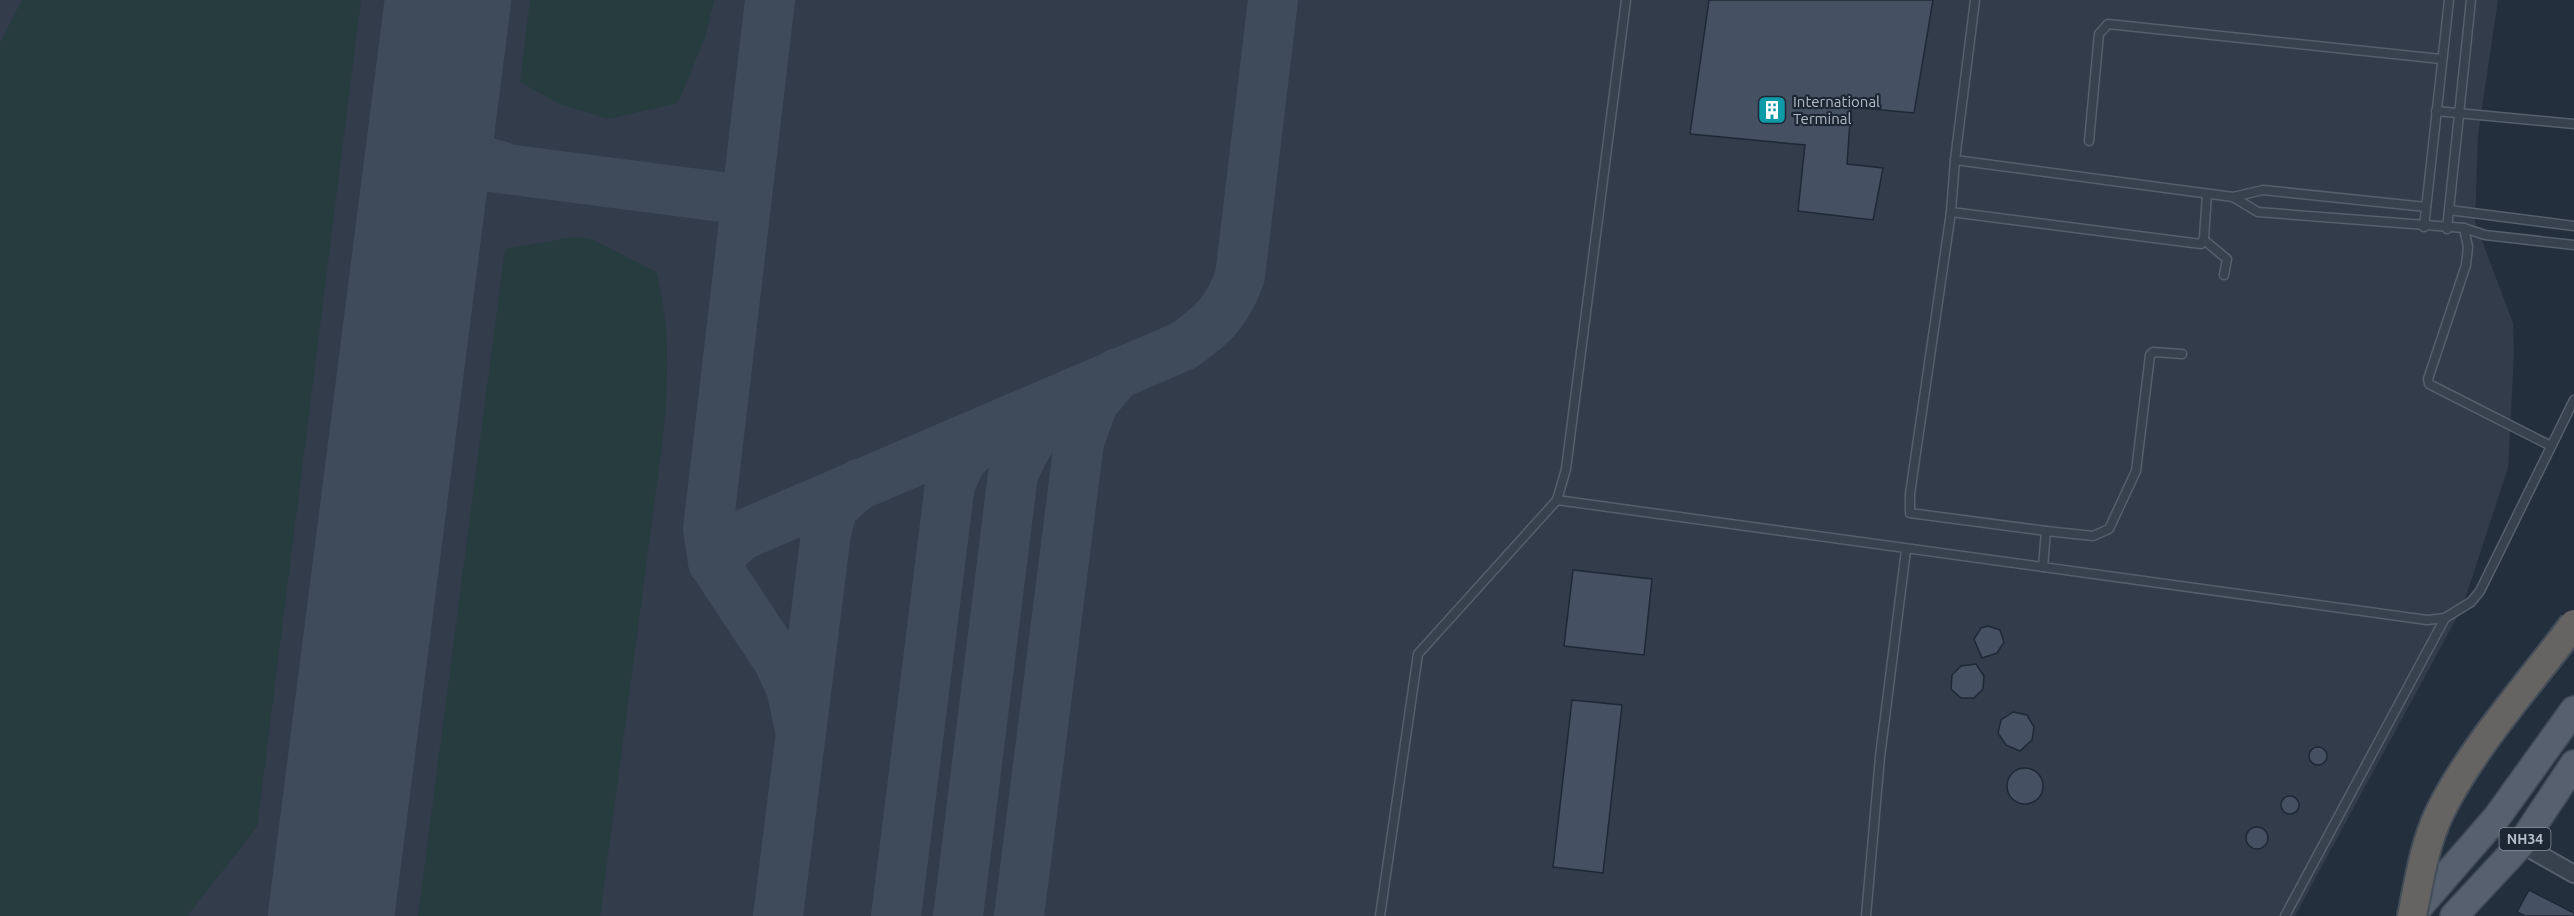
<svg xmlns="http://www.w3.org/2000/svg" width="2574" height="916" font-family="Ubuntu,sans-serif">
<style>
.airport{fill:#323c4b}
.green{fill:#263c3f}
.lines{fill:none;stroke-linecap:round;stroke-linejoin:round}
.taxiway{stroke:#3f4a5a;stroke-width:50}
.runway{stroke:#3f4a5a;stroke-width:126}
.building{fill:#455162;stroke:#1f2835;stroke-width:1.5}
.service-casing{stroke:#565f6c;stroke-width:11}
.minor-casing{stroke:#565f6c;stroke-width:20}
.primary-casing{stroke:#414a57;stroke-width:30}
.service{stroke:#38414e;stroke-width:8}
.minor{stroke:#38414e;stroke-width:16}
.primary{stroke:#56606e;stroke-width:27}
.trunk-bridge-casing{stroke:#434c59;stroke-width:32;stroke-linecap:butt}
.trunk-bridge{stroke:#656462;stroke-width:28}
.labels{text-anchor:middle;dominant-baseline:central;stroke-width:4.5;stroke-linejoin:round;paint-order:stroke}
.shield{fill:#1d2633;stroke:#878f9c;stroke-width:1.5}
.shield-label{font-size:14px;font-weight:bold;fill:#b4bcc9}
.poi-label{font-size:15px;fill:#b4bcc9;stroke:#1d2633;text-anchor:start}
</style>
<rect width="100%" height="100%" fill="#242f3e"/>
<polygon class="airport" points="0,0 2498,0 2478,135 2475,222 2513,323 2514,353 2508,468 2462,608 2295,916 0,916"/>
<g class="green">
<polygon points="22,0 361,0 257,827 187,916 0,916 0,43"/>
<polygon points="530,0 714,0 705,37 678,103 609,119 560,104 520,82"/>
<path d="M576,237l17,3 63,32c15,55 12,109 7,165l-63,479h-182l87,-667z"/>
</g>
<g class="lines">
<g class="taxiway">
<polyline points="770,0 708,529 713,562 778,660 791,688 801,734"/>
<path d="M436,94c-3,52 17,60 64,72"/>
<path d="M420,217c8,-39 23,-48 63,-51l262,34"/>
<path d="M713,562l27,-26 443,-190c30,-21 45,-35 57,-70l33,-276"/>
<polyline points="778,916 826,533 833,507 859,484"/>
<polyline points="896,916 950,484 962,459 991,430"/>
<path d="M958,916l55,-442c12,-27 27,-54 52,-73"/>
<polyline points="1019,916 1079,442 1093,403 1118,373"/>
</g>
<polyline class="runway" points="331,916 448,0"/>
</g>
<g class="building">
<polygon points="1709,0 1933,0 1914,113 1851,107 1847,164 1883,168 1873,220 1798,211 1805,145 1690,134"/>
<polygon points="1573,570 1652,579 1644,655 1564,646"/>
<polygon points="1988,626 2000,630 2004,642 1997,653 1982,658 1974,639 1981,628"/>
<polygon points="1976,664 1984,676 1983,689 1974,698 1961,698 1951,689 1952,675 1961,666"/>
<polygon points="1572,700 1622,705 1603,873 1553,867"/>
<polygon points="2013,712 2027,715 2034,727 2032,740 2020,751 2006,745 1998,733 2001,720"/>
<circle cx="2318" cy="756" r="9"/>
<circle cx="2025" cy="786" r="18"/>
<circle cx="2290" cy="805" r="9"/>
<circle cx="2257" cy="838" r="11"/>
<polygon points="2529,890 2574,913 2574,916 2525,916 2517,912"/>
</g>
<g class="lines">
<g class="service-casing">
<g id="service">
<polyline points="1975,0 1955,160 2233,197"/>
<polyline points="2436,111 2574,124"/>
<polyline points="2089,141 2099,34 2108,24 2441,59"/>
<polyline points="1955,160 1951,212 2201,244 2204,238 2207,194"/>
<polyline points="2426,207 2263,190 2233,197 2258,212 2464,228 2485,235 2574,245"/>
<polyline points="2449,210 2574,226"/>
<polyline points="1951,212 1910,494 1910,513 2046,531 2043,567"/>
<polyline points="2424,227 2449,0"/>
<polyline points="2464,228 2468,247 2466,265 2428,379 2429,384 2551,446"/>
<polyline points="2447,229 2471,0"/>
<polyline points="2204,240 2227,259 2224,275"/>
<polyline points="1557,500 2427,620 2445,618"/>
<polyline points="2046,531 2093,536 2109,529 2136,471 2150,355 2153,352 2182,354"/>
<polyline points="1380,916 1418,654 1557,500 1566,469 1626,0"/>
<polyline points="1866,916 1880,757 1906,550"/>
<polyline points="2285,916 2445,618 2471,602 2480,591 2574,400"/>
</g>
</g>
<g class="minor-casing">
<polyline id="minor" points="2521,844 2574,874"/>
</g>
<g class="primary-casing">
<g id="primary">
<polyline points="2411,916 2497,817 2574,710"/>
<polyline points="2454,916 2521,844 2574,764"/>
</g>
</g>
<use href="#service" class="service"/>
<use href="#minor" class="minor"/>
<use href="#primary" class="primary"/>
<g class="trunk-bridge-casing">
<path id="trunk-bridge" d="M2412,916c7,-34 12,-70 27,-102 32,-66 91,-131 135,-190"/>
</g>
<use href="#trunk-bridge" class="trunk-bridge"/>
</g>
<defs>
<g id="building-square" transform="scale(1.5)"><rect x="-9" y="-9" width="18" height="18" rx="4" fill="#0f9aa8" stroke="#1d2633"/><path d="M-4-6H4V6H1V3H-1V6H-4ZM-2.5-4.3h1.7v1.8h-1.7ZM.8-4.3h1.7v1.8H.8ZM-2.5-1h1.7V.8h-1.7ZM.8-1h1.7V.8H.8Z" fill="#fff"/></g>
</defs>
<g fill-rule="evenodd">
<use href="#building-square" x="1772" y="110"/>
</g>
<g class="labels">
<rect class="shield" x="2499.5" y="828" width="51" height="22" rx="4.5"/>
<g class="shield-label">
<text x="2525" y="839">NH34</text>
</g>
<g class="poi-label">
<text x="1793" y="101">International<tspan x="1793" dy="17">Terminal</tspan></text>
</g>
</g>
</svg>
